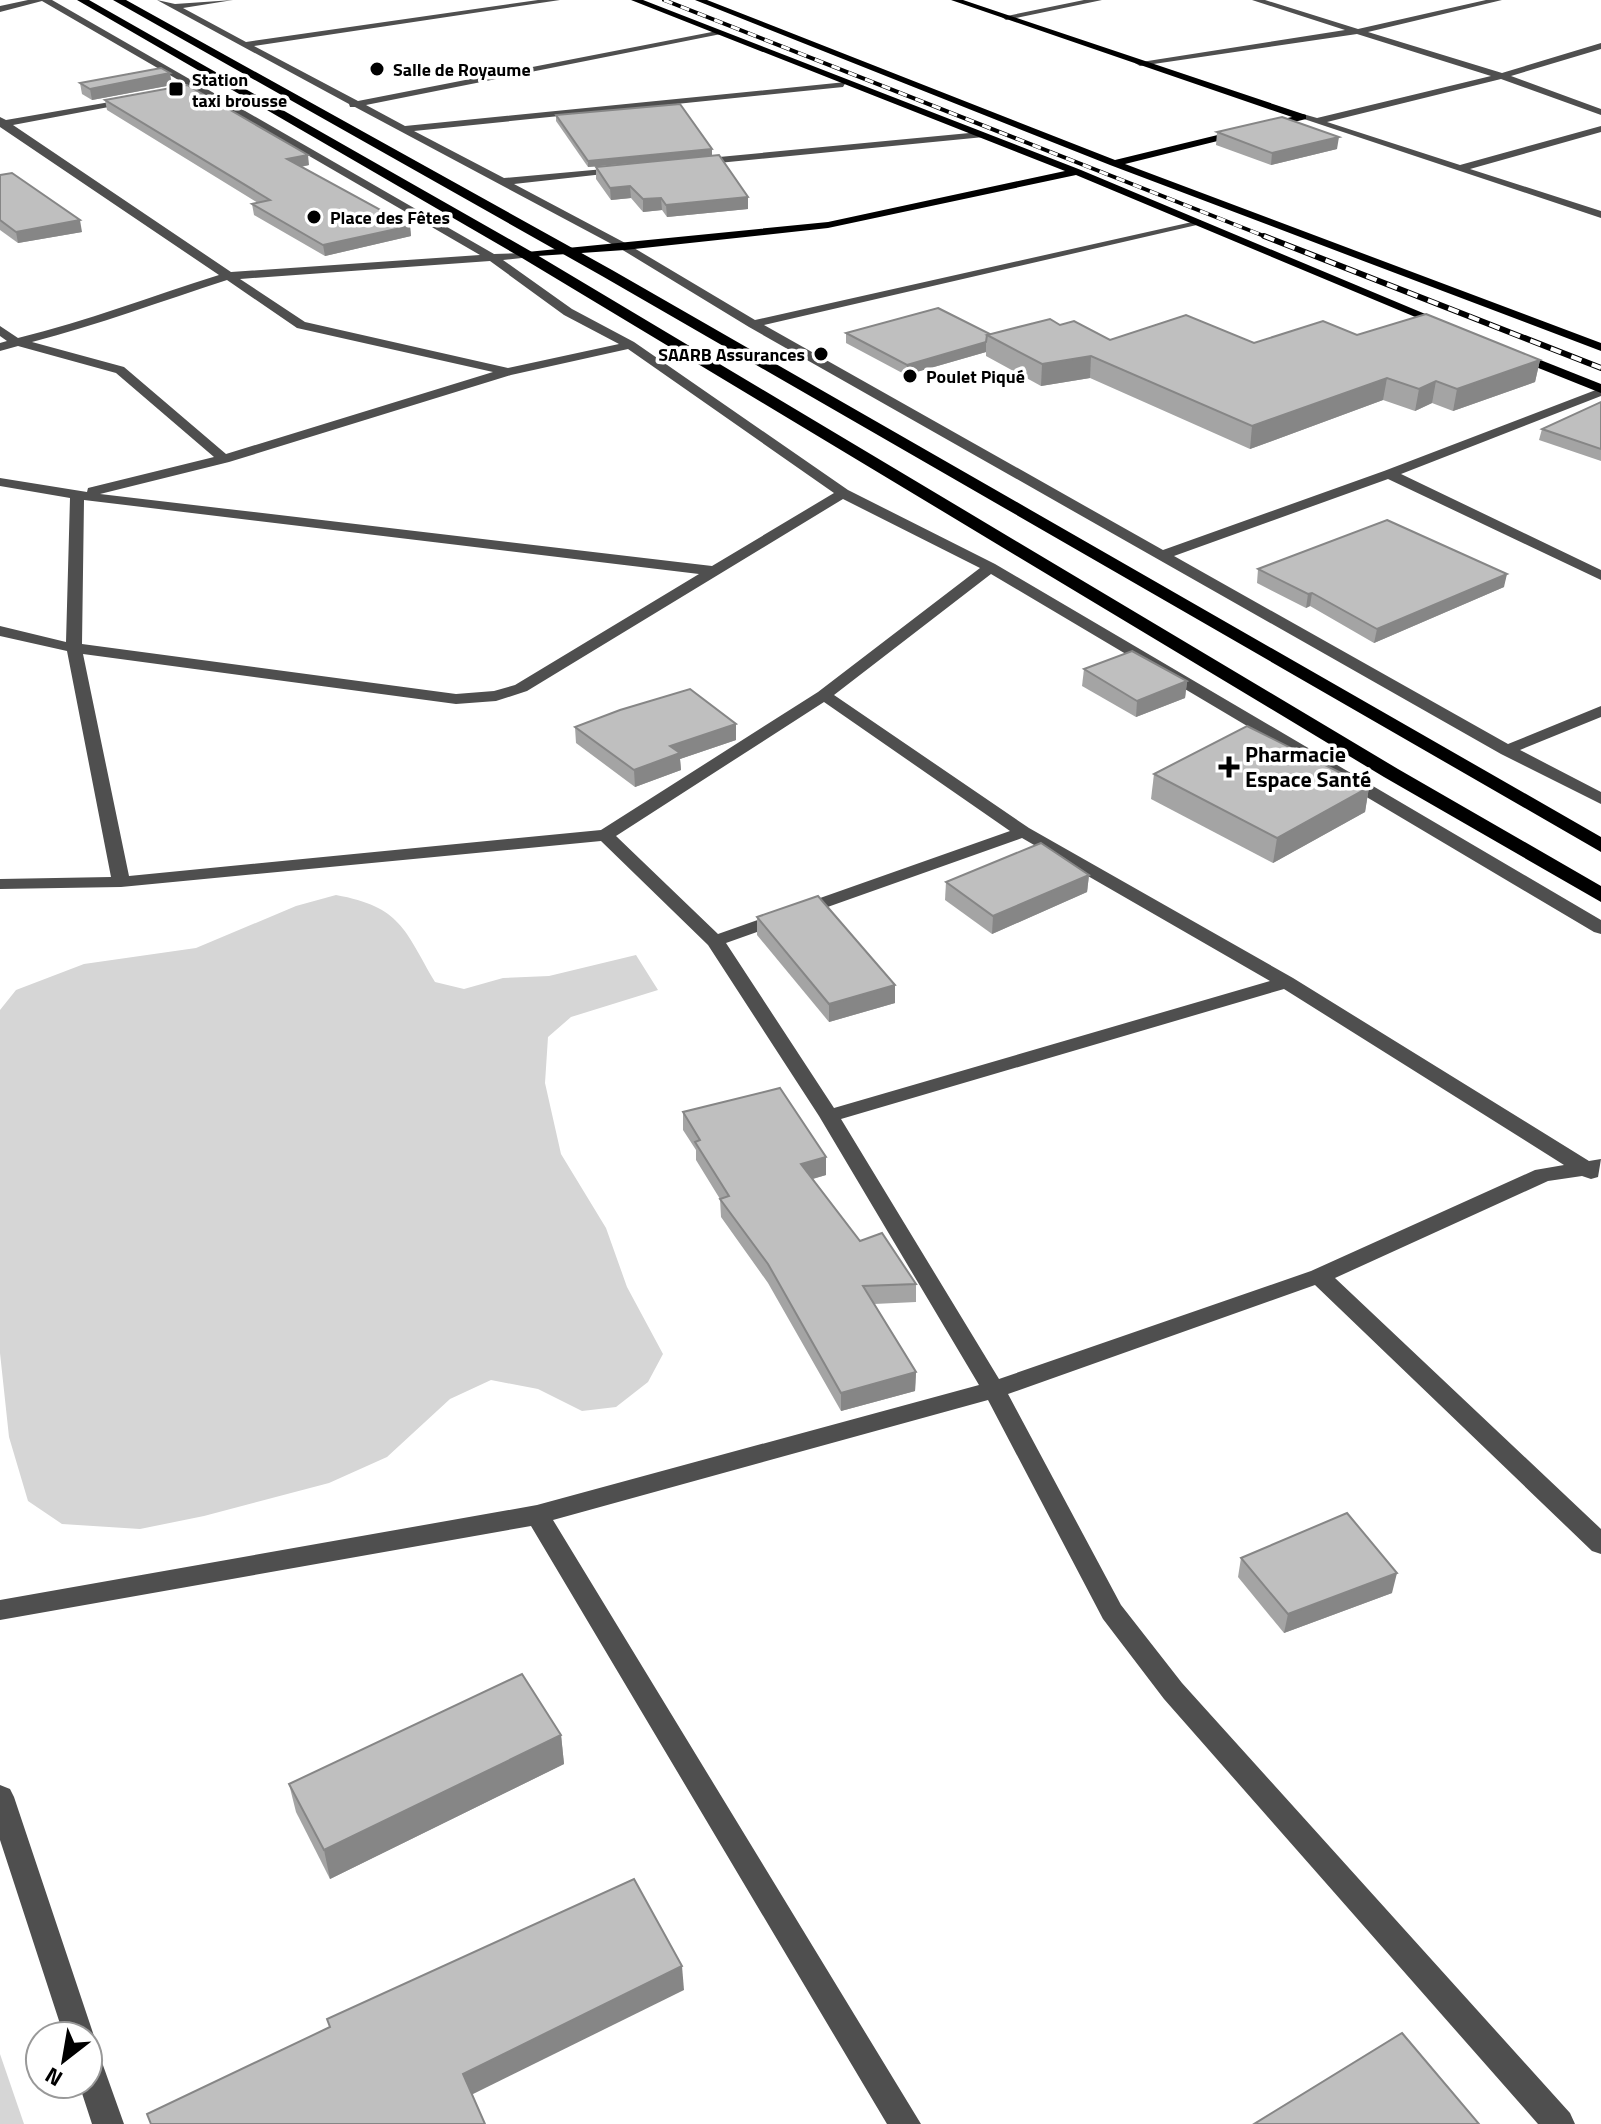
<svg xmlns="http://www.w3.org/2000/svg" width="1601" height="2124" font-family="'Titillium Web',sans-serif">
<style>
.green{fill:#d6d6d6}
.lines{fill:none;stroke-linecap:round;stroke-linejoin:round}
.minor{fill:#4f4f4f;fill-rule:evenodd}
.major{fill:#000;fill-rule:evenodd}
.highway{fill:#000;fill-rule:evenodd}
.rail-far1-casing{stroke:#000;stroke-width:4}
.rail-casing{stroke:#000;stroke-width:6}
.rail-far1{stroke:#fff;stroke-width:3;stroke-dasharray:9;stroke-linecap:butt}
.rail{stroke:#fff;stroke-width:4;stroke-dasharray:11;stroke-linecap:butt}
.wall{fill:#a4a4a4}
.shaded-wall{fill:#868686}
.building{fill:#bfbfbf;stroke:#868686;stroke-width:2}
.poi-dot{fill:#000;stroke:#fff;stroke-width:3}
.labels{text-anchor:middle;dominant-baseline:central;stroke-width:7;stroke-linejoin:round;paint-order:stroke}
.far-poi-label{font-size:18px;font-weight:bold;fill:#000;stroke:#fff;text-anchor:start}
.poi-label{font-size:22px;font-weight:bold;fill:#000;stroke:#fff;text-anchor:start}
</style>
<rect width="100%" height="100%" fill="#fff"/>
<g class="green">
<path d="M336,895c65,12 68,34 99,87l29,7 39,-11 46,-2 87,-21 22,35 -87,27 -23,20 -3,46 16,71 45,74 21,59 36,67 -15,28 -32,25 -34,4 -44,-22 -47,-9 -41,19 -63,58 -58,26 -125,33 -64,13 -78,-5 -34,-23 -19,-64 -9,-84v-343l16,-20 68,-26 112,-16 100,-42z"/>
<polygon points="0,2054 24,2124 0,2124"/>
</g>
<g class="lines">
<g class="minor">
<path d="M28,0h24l442,254 37,-1v4l-28,3 69,49 62,33 214,148 147,74 606,356v14l-7,-2 -603,-358 -157,121 195,133 264,150 296,183 12,-2 -3,18 -7,2 -9,-3 -34,5 -213,97 266,251v25l-9,-3 -277,-266 -307,109 113,211 61,78 388,430 5,11h-37l-374,-425 -61,-80 -115,-219 -435,120 368,604h-34l-356,-598 -531,94v-20l537,-95 442,-120 -160,-269 -111,-171 -107,-104 -480,46 -121,2v-10l111,-2 -44,-226 -67,-15v-10l66,16 4,-144 -70,-12v-8l87,14 1,-4 126,-31 -98,-84 -98,-27 -18,5v-8l7,-2 -7,-5v-10l18,12c69,-17 134,-42 201,-63l-219,-148v-10l6,3 127,-22 -3,5 -117,22 218,147 249,-17 -438,-254 -42,11v-6zM490,261l74,54 55,29 -111,24 -203,-46 -65,-43zM227,280l70,48 196,44 -267,82 -102,-87 -92,-25c66,-17 130,-41 195,-62zM628,349l206,144 -122,73 -612,-72 129,-32 282,-87zM843,499l137,69 -162,124 -217,138 -472,46 -46,-222 373,50 40,-3 31,-10zM84,500l615,74 -184,111 -21,6 -38,3 -374,-50zM824,702l186,129 -292,103 -102,-98zM1022,838l248,143 -436,127 -108,-165zM1284,989l280,176 -29,5 -224,101 -312,108 -158,-260z"/>
<polygon points="157,0 175,4 233,0 183,8 246,42 538,0 560,0 254,46 358,101 717,31 721,34 366,105 405,126 846,82 843,87 414,131 504,178 626,167 627,169 622,172 514,184 629,245 755,320 1201,220 1201,224 764,325 1163,550 1384,471 1601,388 1601,396 1401,474 1601,570 1601,580 1388,479 1174,556 1508,744 1601,706 1601,717 1520,750 1601,792 1601,804 1501,754 749,327 621,249 355,107 350,107 349,104"/>
<polygon points="1084,0 1102,0 1006,20 1002,17"/>
<polygon points="1252,0 1265,0 1358,29 1486,0 1502,0 1368,32 1502,73 1601,43 1601,49 1511,76 1601,109 1601,115 1501,79 1327,122 1460,165 1601,126 1601,132 1470,169 1601,211 1601,218 1298,117 1303,114 1317,118 1491,76 1357,34 1140,66 1135,63 1345,30"/>
<polygon points="980,132 984,133 984,137 698,165 693,162 698,159"/>
<polygon points="0,1785 10,1789 14,1797 94,2036 88,2047 88,2036 64,2036 0,1840"/>
<polygon points="88,2049 99,2054 124,2124 92,2124 79,2084 88,2084"/>
</g>
<g class="major">
<polygon points="631,0 643,0 1081,170 1454,326 1444,329 1076,175 828,228 625,250 523,257 521,255 527,252 828,222 1065,171"/>
<polygon points="695,0 707,0 1115,160 1292,117 951,0 963,0 1306,115 1306,119 1125,164 1601,343 1601,351 1110,165"/>
<polygon points="1515,350 1601,384 1601,393 1511,357 1511,351"/>
</g>
<g class="highway">
<polygon points="77,0 89,0 532,252 1398,769 1601,886 1601,902 1384,777 522,258"/>
<polygon points="113,0 126,0 612,270 1601,837 1601,852 602,276"/>
</g>
<g class="rail-far1-casing">
<polyline id="rail-far1" points="664,0 1269,238"/>
</g>
<g class="rail-casing">
<polyline id="rail" points="1264,236 1601,368"/>
</g>
<use href="#rail-far1" class="rail-far1"/>
<use href="#rail" class="rail"/>
</g>
<g class="wall">
<polygon points="80,83 172,85 92,100 82,94"/>
<polygon points="105,100 309,165 301,167 410,226 411,236 325,256 254,215 252,204 258,203 107,110"/>
<polygon points="556,115 712,149 712,156 588,167 556,121"/>
<polygon points="1217,132 1337,149 1271,165 1216,145"/>
<polygon points="596,167 748,209 667,217 662,210 643,212 631,198 611,200 596,179"/>
<polygon points="0,175 82,232 18,243 0,230"/>
<polygon points="1060,325 1110,340 1254,343 1357,335 1540,360 1535,382 1453,411 1432,403 1415,411 1383,400 1250,449 1090,378 1041,386 986,356 986,352 906,375 846,343 846,333 990,334"/>
<polygon points="1601,402 1601,461 1539,440 1542,429"/>
<polygon points="1258,569 1504,587 1374,643 1310,606 1306,608 1257,583"/>
<polygon points="1084,669 1187,681 1185,698 1136,717 1082,686"/>
<polygon points="736,724 736,740 680,759 681,770 635,787 576,743 575,727"/>
<polygon points="1154,774 1369,787 1365,812 1273,863 1151,799"/>
<polygon points="1089,875 1087,892 992,934 945,900 946,882"/>
<polygon points="757,917 895,1003 829,1022 757,935"/>
<polygon points="683,1112 826,1175 813,1179 860,1241 916,1284 916,1302 874,1304 916,1372 915,1391 841,1411 768,1283 721,1217 720,1199 696,1160 696,1150 683,1130"/>
<polygon points="1241,1558 1392,1593 1284,1633 1238,1577"/>
<polygon points="561,1735 564,1764 330,1879 296,1812 289,1784"/>
</g>
<g class="shaded-wall">
<polygon points="170,73 172,85 92,100 90,89"/>
<polygon points="1339,137 1337,149 1271,165 1272,153"/>
<polygon points="712,149 712,156 588,167 588,161"/>
<polygon points="308,155 309,165 288,169 287,159"/>
<polygon points="630,186 631,198 611,200 610,188"/>
<polygon points="748,197 748,209 667,217 666,205"/>
<polygon points="661,198 662,210 643,212 643,199"/>
<polygon points="80,220 82,232 18,243 16,232"/>
<polygon points="410,226 411,236 325,256 323,245"/>
<polygon points="986,342 986,352 906,375 907,365"/>
<polygon points="1091,356 1090,378 1041,386 1042,364"/>
<polygon points="1540,360 1535,382 1453,411 1457,389"/>
<polygon points="1387,378 1383,400 1250,449 1252,426"/>
<polygon points="1436,381 1432,403 1415,411 1419,389"/>
<polygon points="1507,574 1504,587 1374,643 1377,629"/>
<polygon points="1312,593 1310,606 1306,608 1308,594"/>
<polygon points="1187,681 1185,698 1136,717 1137,701"/>
<polygon points="736,724 736,740 680,759 681,770 635,787 634,770 670,746"/>
<polygon points="1369,787 1365,812 1273,863 1277,838"/>
<polygon points="1089,875 1087,892 992,934 993,916"/>
<polygon points="895,985 895,1003 829,1022 829,1004"/>
<polygon points="826,1157 826,1175 801,1182 801,1164"/>
<polygon points="916,1372 915,1391 841,1411 841,1393"/>
<polygon points="1397,1573 1392,1593 1284,1633 1288,1614"/>
<polygon points="561,1735 564,1764 330,1879 324,1850"/>
<polygon points="682,1966 684,1990 467,2097 463,2074"/>
</g>
<g class="building">
<polygon points="161,68 170,73 90,89 80,83"/>
<polygon points="187,85 308,155 287,159 410,226 323,245 252,204 270,200 105,100"/>
<polygon points="680,104 712,149 588,161 556,115"/>
<polygon points="1282,117 1339,137 1272,153 1217,132"/>
<polygon points="719,155 748,197 666,205 661,198 643,199 630,186 610,188 596,167"/>
<polygon points="12,173 80,220 16,232 0,220 0,175"/>
<polygon points="938,308 990,334 987,335 986,342 907,365 846,333"/>
<polygon points="1426,314 1540,360 1457,389 1436,381 1419,389 1387,378 1252,426 1091,356 1042,364 987,335 1050,319 1060,325 1074,321 1110,340 1186,315 1254,343 1323,321 1357,335"/>
<polygon points="1601,402 1601,449 1542,429"/>
<polygon points="1387,520 1507,574 1377,629 1312,593 1308,594 1258,569"/>
<polygon points="1132,651 1187,681 1137,701 1084,669"/>
<polygon points="690,689 736,724 670,746 680,753 634,770 575,727 620,710"/>
<polygon points="1247,726 1369,787 1277,838 1154,774"/>
<polygon points="1041,843 1089,875 993,916 946,882"/>
<polygon points="818,896 895,985 829,1004 757,917"/>
<polygon points="780,1088 826,1157 801,1164 860,1241 882,1233 916,1284 863,1286 916,1372 841,1393 768,1264 720,1199 729,1196 695,1142 700,1140 683,1112"/>
<polygon points="1347,1513 1397,1573 1288,1614 1241,1558"/>
<polygon points="522,1674 561,1735 324,1850 289,1784"/>
<polygon points="634,1879 682,1966 463,2074 485,2124 151,2124 147,2114 330,2027 327,2019"/>
<polygon points="1402,2033 1479,2124 1254,2124"/>
</g>
<g class="poi-dot">
<circle cx="377" cy="69" r="8"/>
<rect x="168" y="81" width="16" height="16" rx="4"/>
<circle cx="314" cy="217" r="8"/>
<circle cx="821" cy="354" r="8"/>
<circle cx="910" cy="376" r="8"/>
<path d="M1225 755h8v8h8v8h-8v8h-8v-8h-8v-8h8z"/>
</g>
<g class="labels">
<g class="far-poi-label">
<text x="393" y="69">Salle de Royaume</text>
<text x="192" y="79">Station<tspan x="192" dy="21">taxi brousse</tspan></text>
<text x="330" y="217">Place des Fêtes</text>
<text x="805" y="354" text-anchor="end">SAARB Assurances</text>
<text x="926" y="376">Poulet Piqué</text>
</g>
<g class="poi-label">
<text x="1245" y="754">Pharmacie<tspan x="1245" dy="25">Espace Santé</tspan></text>
</g>
</g>
<g transform="translate(64 2060) rotate(211)"><circle r="38" fill="#ffffff" stroke="#999999" stroke-width="2"/>
<path d="M0-6L14 30L0 20L-14 30Z" fill="#000000"/>
<text y="-12" font-size="22" font-weight="bold" text-anchor="middle" fill="#000000">N</text>
</g>
</svg>
